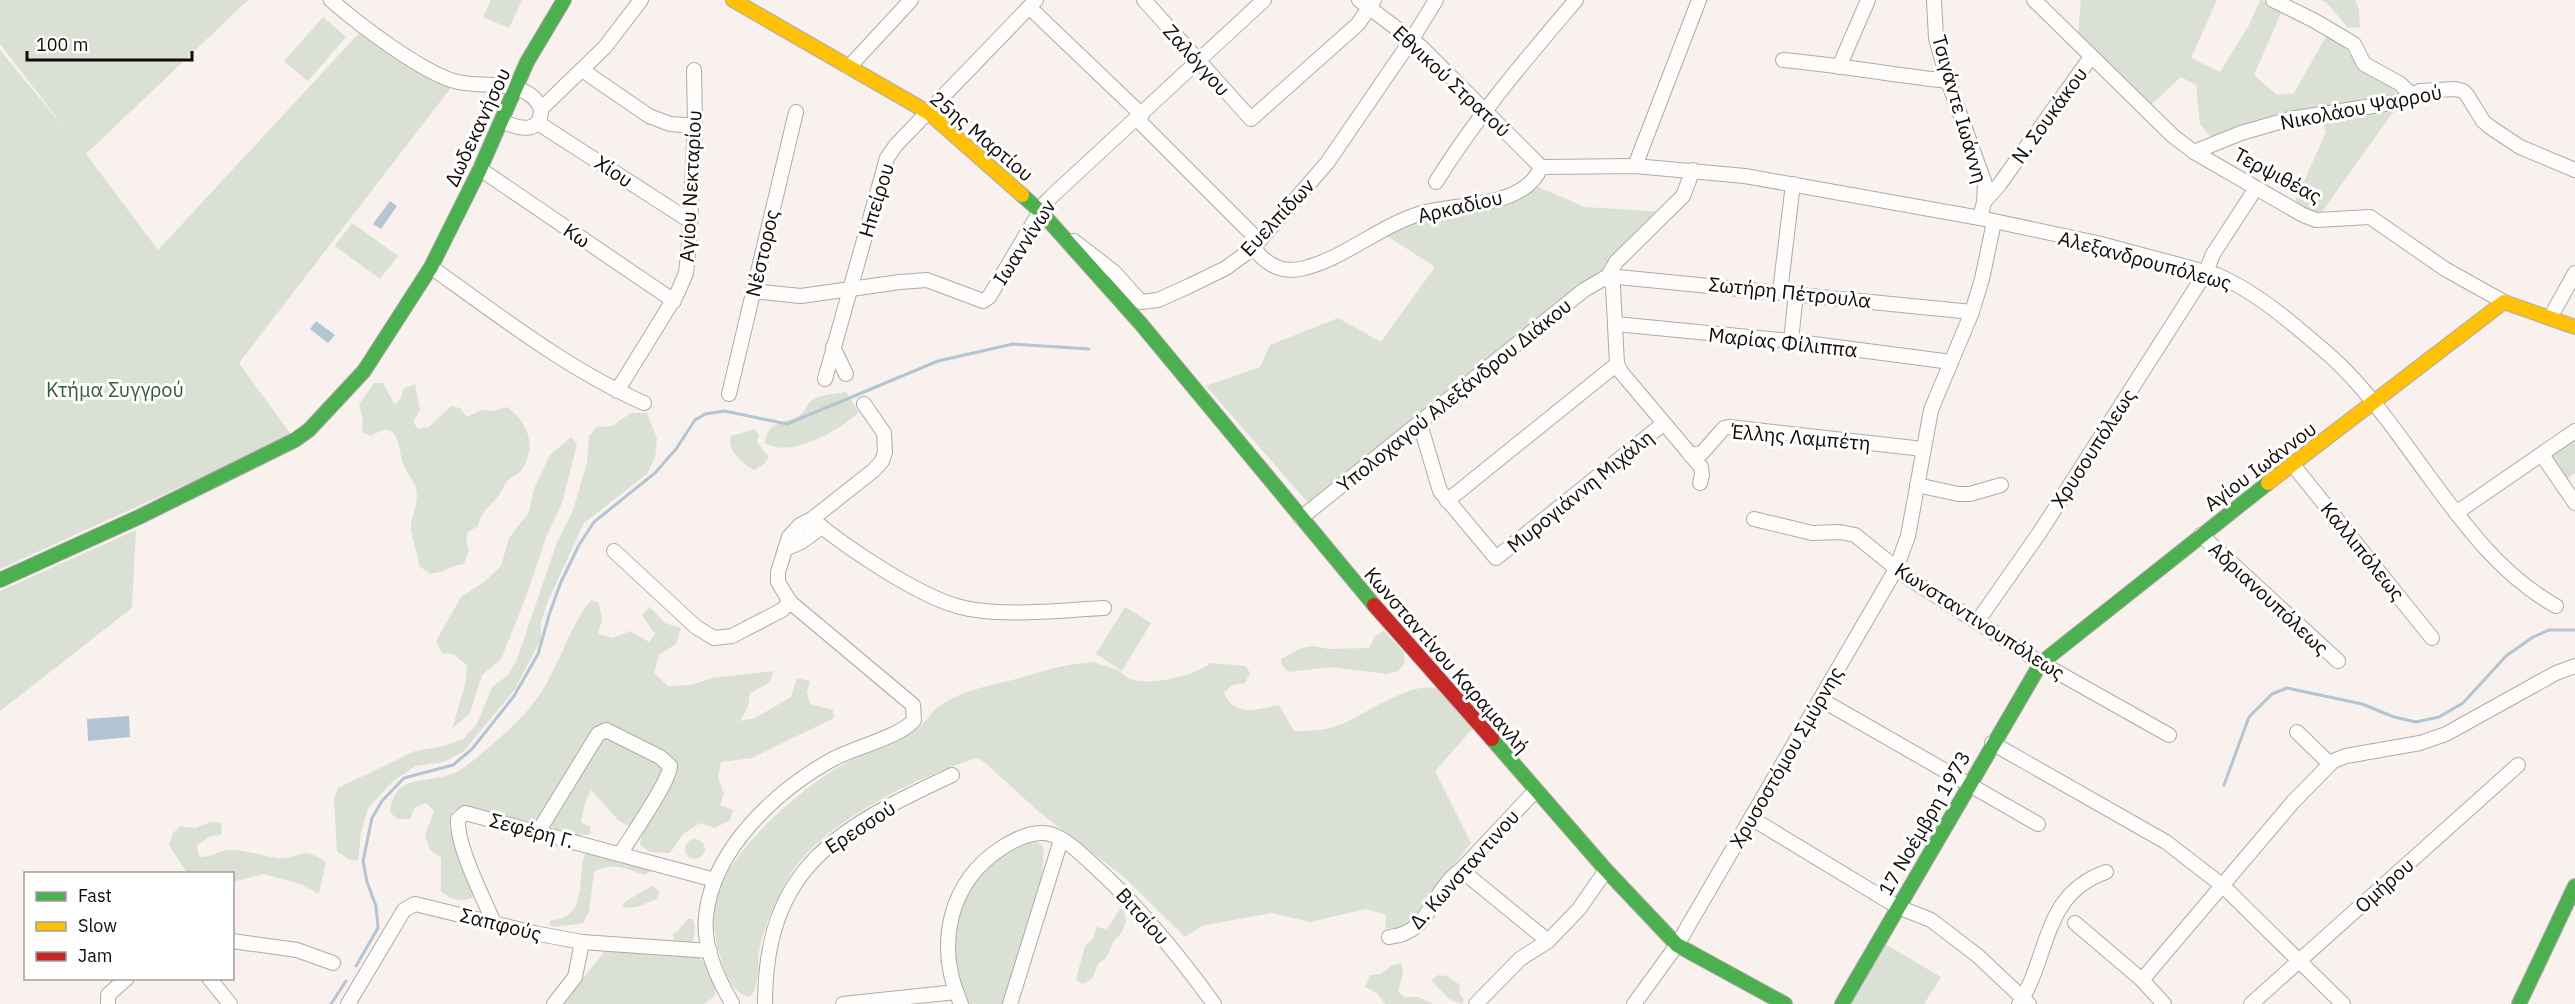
<svg xmlns="http://www.w3.org/2000/svg" width="2575" height="1004" font-family="'IBM Plex Sans',sans-serif">
<style>
.green{fill:#dbe0d5}
.water{fill:#b3c5d2}
.lines{fill:none;stroke-linecap:round;stroke-linejoin:round}
.stream{stroke:#b3c5d2;stroke-width:3}
.street-casing{stroke:#b0aaa7;stroke-width:16}
.fast-casing{stroke:#b0aaa7;stroke-width:16}
.slow-casing{stroke:#b0aaa7;stroke-width:16}
.jam-casing{stroke:#b0aaa7;stroke-width:16}
.street{stroke:#fefdfc;stroke-width:14}
.fast{stroke:#4caf50;stroke-width:14}
.slow{stroke:#ffc107;stroke-width:14}
.jam{stroke:#c62828;stroke-width:14}
.labels{text-anchor:middle;dominant-baseline:central;stroke-width:6;stroke-linejoin:round;paint-order:stroke}
.street-label{font-size:20px;fill:#110c08;stroke:#fff}
.park-label{font-size:20px;fill:#365d3a;stroke:#fff}
</style>
<rect width="100%" height="100%" fill="#f9f1ed"/>
<g class="green">
<polygon points="0,0 248,0 86,154 158,250 362,30 453,85 239,363 292,436 0,569 0,50 66,130 0,44"/>
<polygon points="491,0 522,0 509,28 483,17"/>
<polygon points="2081,0 2217,0 2191,58 2220,72 2249,25 2260,0 2262,0 2282,11 2254,75 2277,95 2294,93 2327,35 2341,44 2355,59 2387,82 2395,92 2396,108 2319,216 2294,204 2326,132 2319,111 2213,139 2200,124 2196,85 2181,77 2151,105 2078,34"/>
<polygon points="2320,0 2355,0 2359,10 2360,27 2348,28 2327,3"/>
<polygon points="323,17 346,37 308,81 284,61"/>
<polygon points="1538,187 1585,207 1664,212 1613,262 1309,504 1206,386 1260,367 1270,345 1338,318 1381,342 1435,267 1384,234 1433,217 1496,208"/>
<polygon points="352,223 398,256 380,279 335,246"/>
<path d="M374,383h9l12,22 6,-7 3,-10 11,-4 5,26 -7,12 5,7 11,-2 22,-21 9,2 7,9 14,-7 12,1 14,-4c20,15 30,37 16,61 -3,5 -10,8 -15,12 -5,6 -7,14 -13,20 -10,11 -13,11 -17,26l-10,6 -2,9 3,9 -5,14c-13,1 -20,9 -34,10l-11,-8c-1,-12 -6,-24 -8,-36 -1,-13 9,-29 5,-42 -3,-9 -10,-16 -13,-25 -6,-16 -2,-45 -32,-27l-9,-4 1,-12 -4,-16z"/>
<path d="M846,392l13,20c-19,18 -68,47 -94,31 3,-26 22,-17 37,-30 3,-2 5,-8 8,-11 9,-8 25,-8 36,-10z"/>
<polygon points="631,413 647,413 657,439 655,458 647,474 584,523 548,601 541,622 541,639 515,689 463,752 444,762 416,766 393,781 368,808 361,833 358,861 348,859 337,851 334,799 338,788 415,751 440,747 463,739 477,724 492,687 507,676 516,662 556,545 573,510 587,463 589,436 597,427 612,426"/>
<path d="M755,429l4,6 -2,7 12,15 -5,7 -10,6c-11,-6 -28,-20 -23,-34z"/>
<path d="M571,437l6,7 -15,59 -15,32 -23,67 -23,57 -19,16 -12,38 -17,15c4,-22 14,-40 14,-62l-12,-11 -13,-2 -6,-12 25,-44 23,-15 17,-16 8,-28 20,-26 5,-23 16,-34z"/>
<polygon points="2575,438 2575,473 2566,479 2550,455"/>
<polygon points="136,530 132,608 0,711 0,591"/>
<path d="M591,600l8,3 3,17 -4,14 15,4 17,-7 19,11 6,-8 -13,-19 8,-8 15,16 16,5 -5,16 -17,11 -5,18 14,13 23,-1 21,-7 62,-7 -5,12 -19,10 -2,14 -8,14 15,-3 36,-21 6,-19 13,3 -3,11 3,12 23,6 1,8 -82,40 -31,4 -3,15 6,17 -4,11 13,5 -3,10 -15,8 -15,-5 -17,11 -13,19 -20,-1 -10,-7 2,-12 -23,-12 -28,-31 -6,13 -4,19 9,5 1,7c-16,2 -27,2 -41,-9l12,-23 18,-25 -9,-6 -33,55c-26,-7 -59,-24 -85,-15l-4,16 20,47 6,23c-14,5 -23,4 -34,-6v-33l-11,-8 -5,-15 9,-24 -8,-8 -11,4 -5,12h-13l-7,-7c4,-37 32,-29 59,-37 10,-3 23,-13 31,-20 22,-19 45,-38 61,-62 19,-30 28,-65 50,-93z"/>
<polygon points="1125,607 1151,623 1122,671 1096,654"/>
<polygon points="1384,631 1404,652 1405,663 1398,671 1387,674 1330,667 1289,672 1282,666 1281,659 1301,648 1313,646 1329,649 1369,648 1375,636"/>
<path d="M1094,662c7,3 16,5 23,8 5,3 10,8 16,10 22,5 61,-4 78,-17l35,3 4,7 -5,10 -13,2 -8,8c11,25 33,16 55,12l15,26c16,0 30,0 45,-6 26,-9 80,-52 106,-33 9,6 20,27 28,36l-38,43 36,72 -60,78 -13,7h-13l1,-13 -20,-6 -56,13 -39,-9 -70,13 -16,11 -60,-59 -87,-67 -54,-49 -7,-4c-55,17 -140,58 -177,103 -14,17 -23,37 -31,57 -4,11 -9,24 -10,35 -2,14 1,33 -9,44 -18,-2 -27,-29 -31,-45 -5,-17 -6,-33 -4,-50 8,-44 75,-103 112,-128 28,-18 60,-28 89,-45 10,-5 16,-19 26,-25 25,-16 53,-19 81,-27 27,-8 43,-13 71,-15z"/>
<path d="M210,822l11,1 1,11 -13,3 -12,8 2,12c12,1 19,-7 31,-7 13,-1 34,7 47,8 24,2 22,-14 49,4l-7,32 -19,-10 -36,-10 -31,8 -1,-8 -45,-1 -18,-28 4,-12 7,-7 16,2z"/>
<circle cx="695" cy="849" r="10"/>
<path d="M1032,841l7,2 5,5 -2,27 -40,129h-33c-6,-15 -14,-33 -15,-49 -2,-28 9,-67 29,-87 12,-12 33,-22 49,-27z"/>
<path d="M593,853l60,17 -9,5c-18,-6 -32,-14 -50,-3l-5,39 -6,12 -29,4 -5,-3 2,-4c38,-2 25,-41 34,-66z"/>
<path d="M652,886l7,5 -2,8c-14,4 -20,12 -35,7l4,-5z"/>
<polygon points="1120,909 1124,911 1126,921 1122,932 1113,942 1107,957 1098,964 1092,979 1082,984 1076,979 1085,946 1094,937 1096,927 1107,929"/>
<path d="M688,919h5l2,10 -2,15 -19,-2 -1,-8c8,-4 9,-10 15,-15z"/>
<polygon points="1885,944 1941,977 1924,1004 1849,1004"/>
<path d="M607,948l86,5c16,11 24,25 22,43l-11,8h-141z"/>
<polygon points="1401,963 1403,974 1398,992 1405,997 1418,997 1433,1004 1385,1004 1377,993 1365,987 1370,975 1381,974 1391,966"/>
<polygon points="1438,975 1447,976 1460,985 1459,992 1464,1000 1462,1004 1449,999 1431,980"/>
</g>
<g class="water">
<polygon points="390,201 397,206 381,229 373,224"/>
<polygon points="316,321 335,335 328,343 310,329"/>
<polygon points="129,716 130,737 88,741 87,719"/>
</g>
<g class="lines">
<g class="stream">
<polyline points="2224,785 2249,717 2272,694 2287,688 2362,704 2394,717 2416,722 2439,717 2463,703 2506,656 2533,637 2549,630 2574,630"/>
<polyline points="356,966 378,928 376,906 367,882 363,861 372,818 382,801 404,778 453,765 472,749 514,696 538,654 550,612 561,582 579,545 594,522 655,473 676,449 695,420 705,414 725,411 787,424 938,361 1013,344 1089,349"/>
<polyline points="331,1004 346,981"/>
</g>
<g class="street-casing">
<g id="street">
<path d="M331,0c26,23 94,75 127,82 26,6 71,-4 83,27 0,26 -23,20 -39,12"/>
<polyline points="1144,0 1251,119 1358,24 1374,0"/>
<polyline points="1359,0 1420,46 1541,167"/>
<polyline points="1934,0 1936,38 1948,81 1985,184 1984,202 1980,218"/>
<polyline points="2034,0 2173,136 2194,152 2303,215 2316,220 2370,217 2445,269 2504,302"/>
<polyline points="2273,0 2315,21 2354,44 2364,64 2399,83 2412,95"/>
<polyline points="1029,7 1142,115"/>
<path d="M1783,60c56,5 110,15 165,21"/>
<polyline points="849,67 911,0"/>
<polyline points="1839,67 1868,0"/>
<polyline points="582,70 649,116 670,124 695,126"/>
<polyline points="541,109 605,47 641,0"/>
<polyline points="1137,119 1259,241"/>
<polyline points="538,123 690,221"/>
<polyline points="2194,152 2241,133 2290,119 2398,102 2420,91 2455,89 2463,91 2467,95 2483,121 2490,127 2520,147 2575,170"/>
<polyline points="1635,166 1699,0"/>
<path d="M1541,167l94,-1 110,10 235,42 117,25 120,32c28,12 50,28 73,47 17,14 36,29 52,45 33,33 60,73 88,111 36,49 72,98 126,128"/>
<polyline points="480,169 674,301"/>
<path d="M1436,182c40,-65 90,-123 140,-182"/>
<polyline points="1984,202 1999,185 2091,57"/>
<polyline points="1074,241 1114,272 1141,302 1158,300 1189,286 1226,268 1253,248 1327,163 1412,39 1436,0"/>
<path d="M1253,248c13,15 26,25 47,21 41,-8 80,-44 122,-56 36,-10 103,-5 119,-46"/>
<path d="M431,267c67,48 138,103 213,136"/>
<polyline points="1608,276 1613,286 1617,364 1621,372 1701,467 1702,475 1700,483"/>
<polyline points="1608,276 1616,262 1683,196 1693,170"/>
<polyline points="753,291 801,296 900,282 927,280 983,301 989,297 1045,203 1052,196 1264,0"/>
<polyline points="1780,292 1793,184"/>
<polyline points="2550,318 2575,273"/>
<polyline points="1616,324 1791,341 1951,362"/>
<polyline points="1791,341 1796,293"/>
<polyline points="833,347 846,374"/>
<polyline points="825,379 887,158 896,145 1036,0"/>
<polyline points="617,391 677,294 686,273 689,245 695,126 694,70"/>
<polyline points="729,394 796,112"/>
<polyline points="1420,424 1440,491 1496,558 1663,424"/>
<polyline points="1690,455 1702,453 1724,428 1729,427 1923,449"/>
<polyline points="2542,455 2575,503"/>
<polyline points="2293,465 2432,638"/>
<polyline points="1917,485 1958,494 1970,494 2001,485"/>
<polyline points="1447,501 1617,364"/>
<polyline points="2456,513 2575,431"/>
<polyline points="1301,518 1584,290 1608,276 1972,312"/>
<path d="M812,519c32,27 105,76 145,87 41,12 104,4 147,2"/>
<polyline points="1754,519 1812,533 1840,532 1855,535 1907,577 2041,663 2169,735"/>
<polyline points="2201,535 2338,661"/>
<polyline points="785,549 801,542 822,527"/>
<polyline points="614,551 696,627 714,638 732,636 782,610 790,602"/>
<polyline points="1977,622 2040,532 2206,272 2213,254 2256,188"/>
<polyline points="1820,699 2038,824"/>
<polyline points="2297,732 2330,764"/>
<polyline points="1992,743 2166,842 2223,886 2343,1004"/>
<polyline points="1751,818 1898,907 1931,920 1978,956 2029,1004"/>
<path d="M538,832l60,-98 8,-4 54,27 10,9c0,15 -39,70 -49,87"/>
<polyline points="1461,870 1548,941"/>
<path d="M494,923c-11,-26 -38,-78 -36,-104l7,-6 250,67"/>
<polyline points="2075,923 2142,980 2164,1004"/>
<path d="M1389,937c43,-4 41,-46 72,-67l74,-79"/>
<polyline points="232,941 297,950 333,963"/>
<polyline points="209,978 230,1004"/>
<polyline points="2142,980 2293,802 2333,761 2346,756 2420,743 2446,734 2556,673 2575,666"/>
<path d="M732,1003c-15,-25 -29,-57 -26,-86 6,-68 71,-127 127,-158 20,-11 69,-23 81,-39l-1,-15 -123,-103 -12,-20v-10l11,-35 11,-12 12,-6 62,-49 8,-9 3,-9 -1,-19 -20,-29"/>
<polyline points="108,1004 108,995 127,978"/>
<polyline points="348,1004 404,910 415,904 534,933 582,942 710,951"/>
<polyline points="554,1004 575,977 582,942"/>
<path d="M765,1004c0,-138 74,-176 187,-229"/>
<polyline points="843,1004 956,992"/>
<path d="M961,1004c-26,-58 -13,-122 42,-157 13,-8 30,-17 47,-13 16,5 29,18 41,29 47,42 86,90 123,141"/>
<polyline points="1010,1004 1061,840"/>
<polyline points="1476,1004 1520,959 1548,941 1579,909 1606,870"/>
<polyline points="1634,1004 1677,945 1896,569 1908,536 1931,410 1972,312 1982,279 1994,222"/>
<path d="M2019,1004c31,-48 23,-110 87,-132"/>
<polyline points="2251,1004 2518,765"/>
</g>
</g>
<g class="fast-casing">
<g id="fast">
<polyline points="1022,195 1041,212 1141,324 1374,605"/>
<polyline points="0,580 139,517 295,440 309,430 364,371 431,267 480,169 527,62 564,0"/>
<polyline points="1492,739 1606,870 1677,945 1785,1004"/>
<polyline points="1842,1004 2041,663 2268,483"/>
<polyline points="2519,1004 2575,886"/>
</g>
</g>
<g class="slow-casing">
<g id="slow">
<polyline points="733,0 929,113 1022,195"/>
<polyline points="2268,483 2504,302 2575,327"/>
</g>
</g>
<g class="jam-casing">
<polyline id="jam" points="1374,605 1492,739"/>
</g>
<use href="#street" class="street"/>
<use href="#fast" class="fast"/>
<use href="#slow" class="slow"/>
<use href="#jam" class="jam"/>
</g>
<g class="labels">
<g class="street-label">
<text transform="translate(1197 60) rotate(48)">Ζαλόγγου</text>
<text transform="translate(1452 81) rotate(43)">Εθνικού Στρατού</text>
<text transform="translate(2361 107) rotate(-11)">Νικολάου Ψαρρού</text>
<text transform="translate(1960 109) rotate(74)">Τσιγάντε Ιωάννη</text>
<text transform="translate(2049 115) rotate(-54)">Ν. Σουκάκου</text>
<text transform="translate(477 127) rotate(-65)">Δωδεκανήσου</text>
<text transform="translate(982 136) rotate(40)">25ης Μαρτίου</text>
<text transform="translate(614 171) rotate(33)">Χίου</text>
<text transform="translate(2278 175) rotate(28)">Τερψιθέας</text>
<text transform="translate(690 186) rotate(-87)">Αγίου Νεκταρίου</text>
<text transform="translate(876 200) rotate(-73)">Ηπείρου</text>
<text transform="translate(1460 206) rotate(-13)">Αρκαδίου</text>
<text transform="translate(1277 217) rotate(-47)">Ευελπίδων</text>
<text transform="translate(577 235) rotate(34)">Κω</text>
<text transform="translate(1024 242) rotate(-57)">Ιωαννίνων</text>
<text transform="translate(762 253) rotate(-77)">Νέστορος</text>
<text transform="translate(2145 260) rotate(15)">Αλεξανδρουπόλεως</text>
<text transform="translate(1790 292) rotate(6)">Σωτήρη Πέτρουλα</text>
<text transform="translate(1783 342) rotate(6)">Μαρίας Φίλιππα</text>
<text transform="translate(1454 395) rotate(-39)">Υπολοχαγού Αλεξάνδρου Διάκου</text>
<text transform="translate(1801 437) rotate(5)">Έλλης Λαμπέτη</text>
<text transform="translate(2093 448) rotate(-57)">Χρυσουπόλεως</text>
<text transform="translate(2260 466) rotate(-37)">Αγίου Ιωάννου</text>
<text transform="translate(1580 491) rotate(-39)">Μυρογιάννη Μιχάλη</text>
<text transform="translate(2363 551) rotate(51)">Καλλιπόλεως</text>
<text transform="translate(2269 598) rotate(43)">Αδριανουπόλεως</text>
<text transform="translate(1980 621) rotate(33)">Κωνσταντινουπόλεως</text>
<text transform="translate(1447 660) rotate(49)">Κωνσταντίνου Καραμανλή</text>
<text transform="translate(1786 757) rotate(-60)">Χρυσοστόμου Σμύρνης</text>
<text transform="translate(1924 823) rotate(-60)">17 Νοέμβρη 1973</text>
<text transform="translate(860 827) rotate(-33)">Ερεσσού</text>
<text transform="translate(532 830) rotate(15)">Σεφέρη Γ.</text>
<text transform="translate(1464 869) rotate(-48)">Δ. Κωνσταντινου</text>
<text transform="translate(2384 885) rotate(-42)">Ομήρου</text>
<text transform="translate(1143 916) rotate(48)">Βιτσίου</text>
<text transform="translate(501 924) rotate(14)">Σαπφούς</text>
</g>
<g class="park-label">
<text x="115" y="389">Κτήμα Συγγρού</text>
</g>
</g>
<rect x="24" y="872" width="210" height="108" fill="#ffffff" stroke="#a09e9c" stroke-width="1.5"/>
<rect x="36" y="892" width="30" height="9" fill="#4caf50" stroke="#a09e9c" stroke-width="1.5"/>
<text x="78" y="902" font-size="18" fill="#110c08">Fast</text>
<rect x="36" y="922" width="30" height="9" fill="#ffc107" stroke="#a09e9c" stroke-width="1.5"/>
<text x="78" y="932" font-size="18" fill="#110c08">Slow</text>
<rect x="36" y="952" width="30" height="9" fill="#c62828" stroke="#a09e9c" stroke-width="1.5"/>
<text x="78" y="962" font-size="18" fill="#110c08">Jam</text>
<path d="M27 51v9h165v-9" fill="none" stroke="#110c08" stroke-width="3"/>
<text x="36" y="51" font-size="18" fill="#110c08" stroke="#ffffff" stroke-width="4.5" paint-order="stroke">100 m</text>
</svg>
